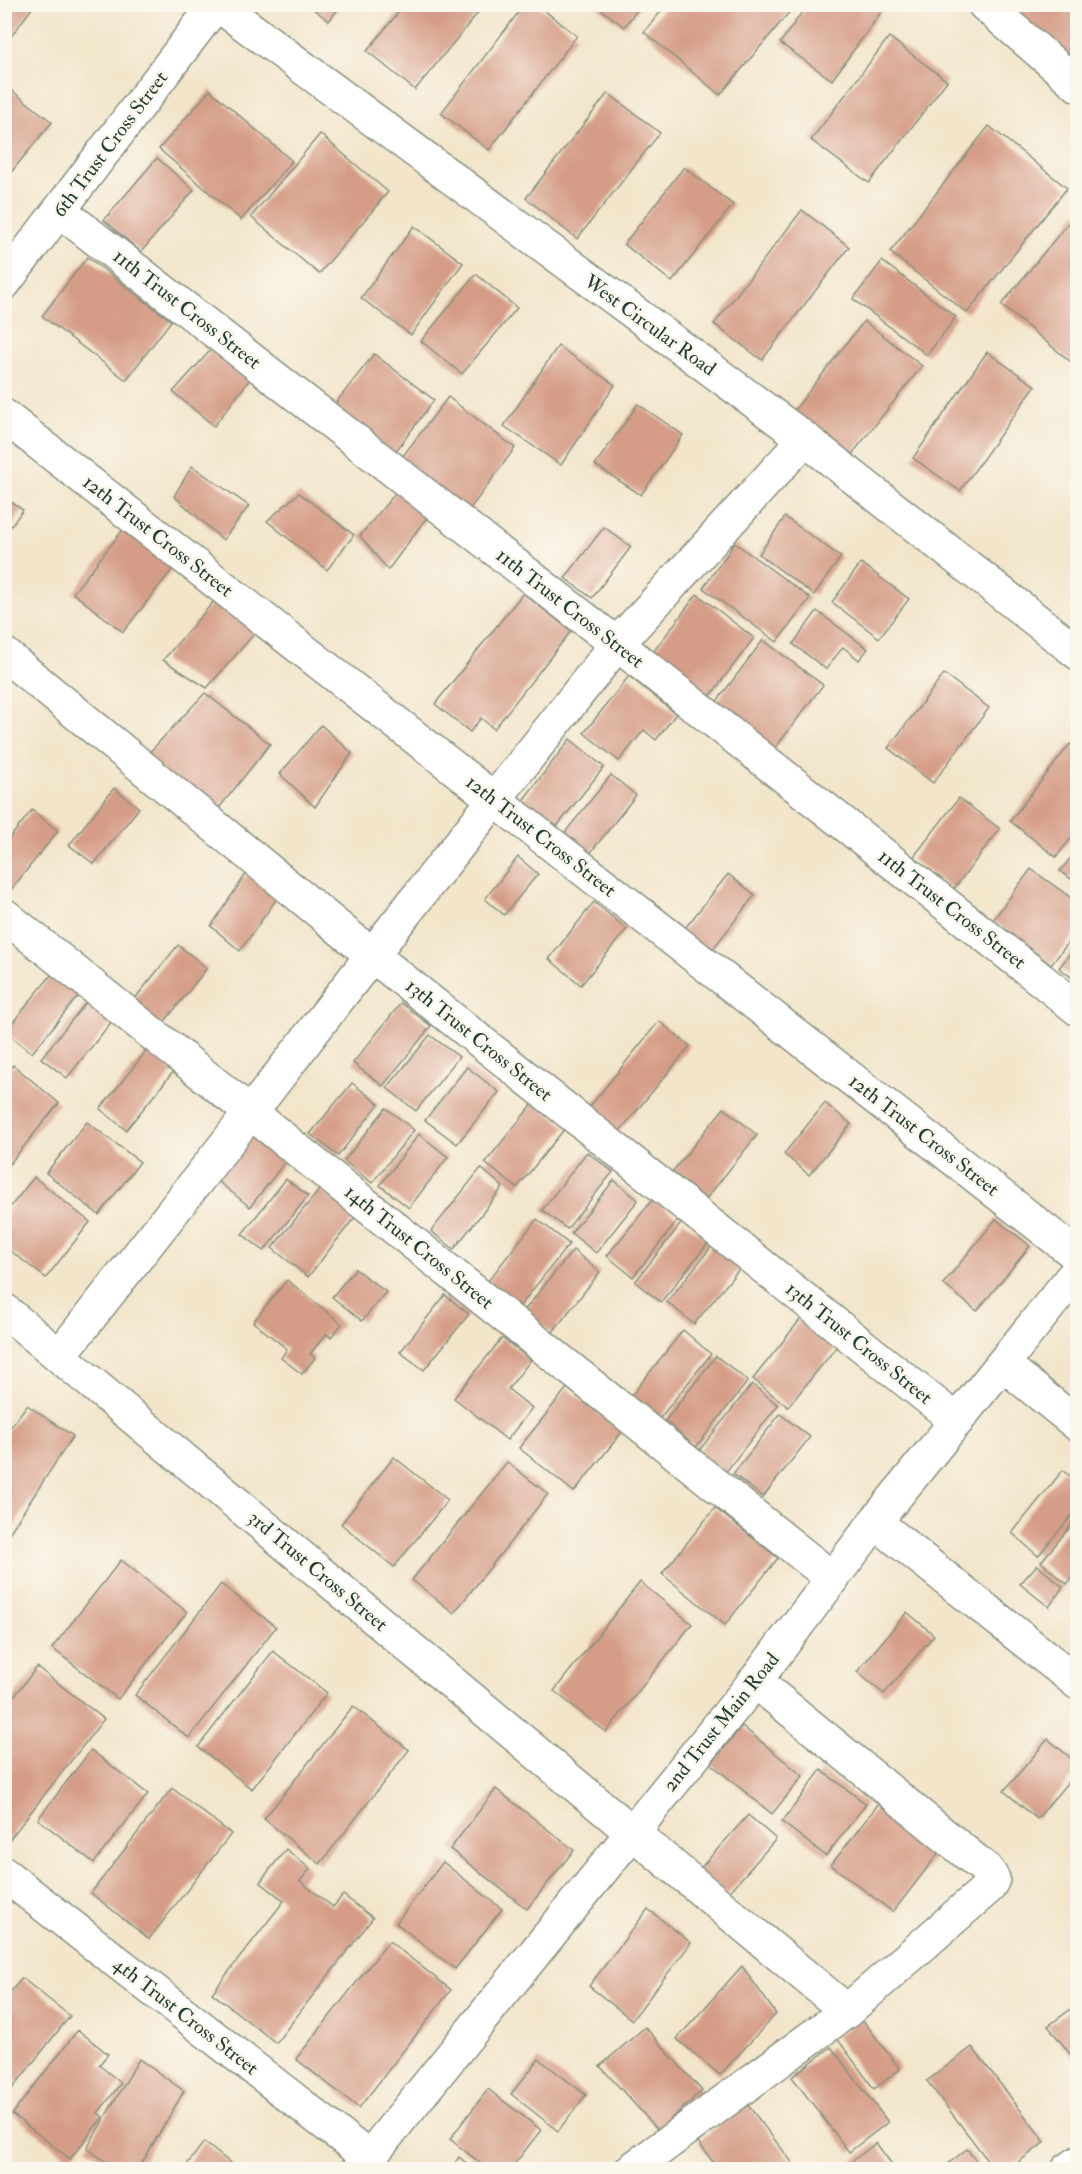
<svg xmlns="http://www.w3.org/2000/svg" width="1082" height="2174" font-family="'IM FELL Double Pica',serif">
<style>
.building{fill:#d59d88}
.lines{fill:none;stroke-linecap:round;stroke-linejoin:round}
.minor-casing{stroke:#88917f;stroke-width:36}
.tertiary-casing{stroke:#88917f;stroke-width:36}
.minor{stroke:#fff;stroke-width:33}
.tertiary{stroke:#fff;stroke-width:33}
.labels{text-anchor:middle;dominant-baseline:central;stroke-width:5;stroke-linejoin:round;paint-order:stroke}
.street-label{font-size:20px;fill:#1f3d34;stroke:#fbf7ec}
</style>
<rect width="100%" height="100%" fill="#fbf7ec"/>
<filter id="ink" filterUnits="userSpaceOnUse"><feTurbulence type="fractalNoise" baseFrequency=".0167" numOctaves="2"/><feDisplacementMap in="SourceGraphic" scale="12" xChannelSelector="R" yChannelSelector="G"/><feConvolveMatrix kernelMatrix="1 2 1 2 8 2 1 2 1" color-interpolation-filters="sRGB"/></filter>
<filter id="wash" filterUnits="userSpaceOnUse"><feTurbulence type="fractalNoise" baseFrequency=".008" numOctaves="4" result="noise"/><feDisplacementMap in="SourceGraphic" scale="24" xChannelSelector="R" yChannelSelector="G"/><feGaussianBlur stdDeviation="1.35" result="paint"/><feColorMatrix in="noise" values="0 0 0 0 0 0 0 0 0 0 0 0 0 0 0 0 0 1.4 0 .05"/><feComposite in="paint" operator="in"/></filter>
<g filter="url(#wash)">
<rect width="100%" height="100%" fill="#f2e5ca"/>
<g id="blocks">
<g class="building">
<polygon points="4,4 35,4 4,46"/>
<polygon points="307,4 342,4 329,21"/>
<polygon points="405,4 485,4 415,90 367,51"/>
<polygon points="525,4 536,4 577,36 489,150 441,113"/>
<polygon points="594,4 642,4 624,27"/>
<polygon points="667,4 796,4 720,95 644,32"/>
<polygon points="808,4 872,4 882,11 832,80 780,43"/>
<polygon points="991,4 1078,4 1078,64"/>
<polygon points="889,37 947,81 869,183 811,140"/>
<polygon points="6,86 52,122 4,181 4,88"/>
<polygon points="210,90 292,161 241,220 159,149"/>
<polygon points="608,93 660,133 577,239 526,198"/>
<polygon points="989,126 1067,188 967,313 890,252"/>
<polygon points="320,134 388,192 319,274 251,217"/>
<polygon points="157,158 194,190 141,252 104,220"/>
<polygon points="684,167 733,205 672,282 624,244"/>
<polygon points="802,210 849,247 762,360 714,324"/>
<polygon points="1078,211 1078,353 1071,362 1001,305"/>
<polygon points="414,226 463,263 411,335 361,298"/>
<polygon points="87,257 171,321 126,380 42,316"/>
<polygon points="882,261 956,317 927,355 853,299"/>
<polygon points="476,274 517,308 462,374 421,341"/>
<polygon points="864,321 922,366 849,458 792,413"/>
<polygon points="217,343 254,374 214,426 173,392"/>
<polygon points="558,346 615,385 561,465 504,426"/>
<polygon points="987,352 1035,386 960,491 913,458"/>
<polygon points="374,354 434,400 393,455 331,409"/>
<polygon points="448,397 515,448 467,513 399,461"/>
<polygon points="638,404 683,435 641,495 595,465"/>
<polygon points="192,466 249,506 223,540 174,496"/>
<polygon points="397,491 427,517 388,570 360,536"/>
<polygon points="299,493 354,535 327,570 267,521"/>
<polygon points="4,497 23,510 4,535"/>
<polygon points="785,517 841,557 814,595 759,554"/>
<polygon points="129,522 179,561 123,632 73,593"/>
<polygon points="604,527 631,547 592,598 565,578"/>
<polygon points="735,543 810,598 777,642 703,588"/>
<polygon points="861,563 909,599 879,638 832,602"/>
<polygon points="221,593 262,625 207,688 163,660"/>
<polygon points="523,593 571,631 494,729 481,718 470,732 435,704"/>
<polygon points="697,594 754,638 708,699 650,656"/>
<polygon points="817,611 868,649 859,660 843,647 826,669 793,644"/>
<polygon points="763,640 823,685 774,750 714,705"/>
<polygon points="944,674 989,708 933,783 888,748"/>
<polygon points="629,676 676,714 656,740 644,730 619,761 584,733"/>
<polygon points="205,693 270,744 212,817 146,756"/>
<polygon points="321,725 352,753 315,807 280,774"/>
<polygon points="570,739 604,767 554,830 521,803"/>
<polygon points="1070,744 1078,749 1078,830 1056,857 1010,821"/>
<polygon points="611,775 636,795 584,861 558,841"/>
<polygon points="114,788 139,808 94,864 69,845"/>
<polygon points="959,798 1000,829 953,890 912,859"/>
<polygon points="32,810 58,831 10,891 4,886 4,845"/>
<polygon points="1078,849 1078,884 1060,871"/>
<polygon points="518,857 538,874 504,915 485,899"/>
<polygon points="1031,869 1078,903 1078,930 1051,965 993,920"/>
<polygon points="246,874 278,897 240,951 211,926"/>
<polygon points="728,874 755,895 709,954 682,932"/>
<polygon points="594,902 627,929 581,985 549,959"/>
<polygon points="1078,943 1078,982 1059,968"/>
<polygon points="178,945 207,968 158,1030 129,1006"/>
<polygon points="56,969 83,990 32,1053 5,1032"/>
<polygon points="87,1001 112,1021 67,1078 41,1058"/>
<polygon points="401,1003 431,1026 383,1086 353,1063"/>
<polygon points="659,1021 690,1046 614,1138 584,1114"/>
<polygon points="430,1035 459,1057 416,1111 387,1088"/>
<polygon points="147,1050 173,1072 126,1130 100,1109"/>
<polygon points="13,1065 59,1103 4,1171 4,1076"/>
<polygon points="467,1067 499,1092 457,1144 425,1120"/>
<polygon points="352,1083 379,1104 338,1156 310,1134"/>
<polygon points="534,1102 566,1127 517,1188 485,1163"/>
<polygon points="825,1103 851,1124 809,1175 784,1154"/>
<polygon points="386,1108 414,1130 372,1183 344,1161"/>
<polygon points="724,1108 757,1135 706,1199 672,1172"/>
<polygon points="87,1122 140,1162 99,1215 46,1173"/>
<polygon points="250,1133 286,1161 250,1207 214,1178"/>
<polygon points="419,1134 448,1157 409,1208 380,1185"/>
<polygon points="587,1152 613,1172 567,1229 542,1210"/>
<polygon points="481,1168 503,1187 454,1249 431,1231"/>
<polygon points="34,1177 90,1222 46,1278 4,1246 4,1215"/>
<polygon points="286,1179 308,1196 264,1251 242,1234"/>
<polygon points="614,1180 638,1200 596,1253 571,1233"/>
<polygon points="320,1189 355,1217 308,1277 272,1248"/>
<polygon points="653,1199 679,1219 633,1277 607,1256"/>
<polygon points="537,1219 569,1244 520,1306 488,1281"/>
<polygon points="996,1219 1030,1246 977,1311 943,1284"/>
<polygon points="683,1221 709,1242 661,1302 635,1282"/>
<polygon points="712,1246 740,1268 694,1324 667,1302"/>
<polygon points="573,1250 600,1272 552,1333 524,1311"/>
<polygon points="355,1269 386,1292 362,1321 332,1297"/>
<polygon points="287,1280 342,1324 331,1337 326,1334 310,1354 315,1358 302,1374 281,1358 287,1349 253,1322"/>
<polygon points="445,1295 469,1314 424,1370 400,1352"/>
<polygon points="803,1316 839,1344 788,1407 753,1379"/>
<polygon points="683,1330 711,1354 660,1418 631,1396"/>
<polygon points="502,1338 531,1360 508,1389 532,1408 507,1440 454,1398"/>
<polygon points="716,1356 748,1381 696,1447 665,1421"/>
<polygon points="752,1384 778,1405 725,1473 698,1452"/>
<polygon points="567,1388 622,1432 574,1492 519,1448"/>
<polygon points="27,1405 73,1436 4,1541 4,1436"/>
<polygon points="780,1414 810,1437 763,1497 733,1474"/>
<polygon points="394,1457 448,1500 394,1567 341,1524"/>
<polygon points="507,1462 548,1494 454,1613 412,1580"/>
<polygon points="1063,1470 1078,1483 1078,1508 1038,1556 1012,1533"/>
<polygon points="715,1508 778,1558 725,1625 662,1574"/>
<polygon points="1078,1517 1078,1571 1067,1584 1041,1562"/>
<polygon points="121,1560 187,1612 118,1699 52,1648"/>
<polygon points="1037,1565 1063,1587 1049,1607 1020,1584"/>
<polygon points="640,1582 692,1624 606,1732 554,1691"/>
<polygon points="221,1584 276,1627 189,1738 135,1695"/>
<polygon points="907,1612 934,1635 884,1694 857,1672"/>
<polygon points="273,1651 327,1693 252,1789 198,1747"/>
<polygon points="37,1667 104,1719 9,1840 4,1836 4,1709"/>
<polygon points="353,1706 409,1750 320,1864 264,1819"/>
<polygon points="742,1726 803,1776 772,1814 711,1764"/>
<polygon points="1048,1739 1078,1764 1078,1770 1037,1819 1004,1791"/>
<polygon points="91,1750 148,1794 94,1863 38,1819"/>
<polygon points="821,1770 866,1804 826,1856 782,1822"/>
<polygon points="172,1788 231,1834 149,1939 91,1893"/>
<polygon points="496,1789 574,1850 527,1909 450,1849"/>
<polygon points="879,1803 941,1850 893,1912 831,1865"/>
<polygon points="748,1815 776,1839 726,1896 698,1871"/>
<polygon points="286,1849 310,1869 300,1881 333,1907 343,1895 373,1918 276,2043 212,1993 284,1901 260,1882"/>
<polygon points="443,1862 502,1909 455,1969 396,1923"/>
<polygon points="648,1909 691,1943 632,2020 589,1986"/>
<polygon points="389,1941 451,1990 359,2108 296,2059"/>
<polygon points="742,1966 776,2014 720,2075 677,2039"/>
<polygon points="22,1978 70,2016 4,2099 4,2000"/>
<polygon points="1078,2004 1078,2064 1048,2026"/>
<polygon points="861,2018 900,2069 874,2089 836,2037"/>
<polygon points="645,2027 702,2091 658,2130 600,2066"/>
<polygon points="78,2030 108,2054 99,2065 121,2083 98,2113 103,2117 70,2159 12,2114"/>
<polygon points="831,2047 888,2122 849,2152 792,2077"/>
<polygon points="972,2047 1045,2142 1008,2170 995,2170 927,2081"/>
<polygon points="139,2059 184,2091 138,2170 117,2170 87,2148"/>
<polygon points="539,2059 586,2095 558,2131 511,2094"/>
<polygon points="488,2089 541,2130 510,2170 489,2170 450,2139"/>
<polygon points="747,2104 798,2170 719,2170 698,2142"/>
<polygon points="204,2142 239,2170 183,2170"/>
<polygon points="876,2143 896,2170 841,2170"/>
<polygon points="967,2149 983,2170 940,2170"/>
<polygon points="459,2157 475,2170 450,2170"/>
</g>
</g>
</g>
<g filter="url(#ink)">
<use href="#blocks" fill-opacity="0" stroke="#88917f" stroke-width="1.5"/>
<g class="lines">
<g class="minor-casing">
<g id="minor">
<polyline points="217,4 805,439 1078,653"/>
<polyline points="60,211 617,644 1078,1009"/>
<polyline points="4,283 216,4"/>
<polyline points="4,416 1078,1256"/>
<polyline points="4,654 372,955 957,1421"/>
<polyline points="4,915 833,1579"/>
<polyline points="4,1310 847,2011"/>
<polyline points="60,1355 251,1112 372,955 617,644 805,439"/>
<polyline points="1003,1364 1078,1425"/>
<polyline points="875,1522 1078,1683"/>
<polyline points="4,1874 368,2157"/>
<polyline points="359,2170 755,1681 875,1522 1078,1270"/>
<polyline points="631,2170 847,2011 989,1887 993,1879 987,1870 755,1681"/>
<polyline points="1068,2170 1078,2163"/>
</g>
</g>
<g class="tertiary-casing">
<polyline id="tertiary" points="984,4 1078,85"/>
</g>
<use href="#minor" class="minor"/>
<use href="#tertiary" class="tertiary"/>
</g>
</g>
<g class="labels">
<g class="street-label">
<text transform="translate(110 144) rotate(-53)">6th Trust Cross Street</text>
<text transform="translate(187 309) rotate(38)">11th Trust Cross Street</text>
<text transform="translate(650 325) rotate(36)">West Circular Road</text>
<text transform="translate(158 536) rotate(38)">12th Trust Cross Street</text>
<text transform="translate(570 608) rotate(38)">11th Trust Cross Street</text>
<text transform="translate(541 836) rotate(38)">12th Trust Cross Street</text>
<text transform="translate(952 909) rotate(38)">11th Trust Cross Street</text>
<text transform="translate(479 1040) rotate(39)">13th Trust Cross Street</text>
<text transform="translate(924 1135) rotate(38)">12th Trust Cross Street</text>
<text transform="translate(419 1247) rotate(39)">14th Trust Cross Street</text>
<text transform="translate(859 1343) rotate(39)">13th Trust Cross Street</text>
<text transform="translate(318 1571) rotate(40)">3rd Trust Cross Street</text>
<text transform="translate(721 1722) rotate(-51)">2nd Trust Main Road</text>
<text transform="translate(186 2016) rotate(38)">4th Trust Cross Street</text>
</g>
</g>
<rect width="1082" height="2174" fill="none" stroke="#fbf7ec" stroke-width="24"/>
</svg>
